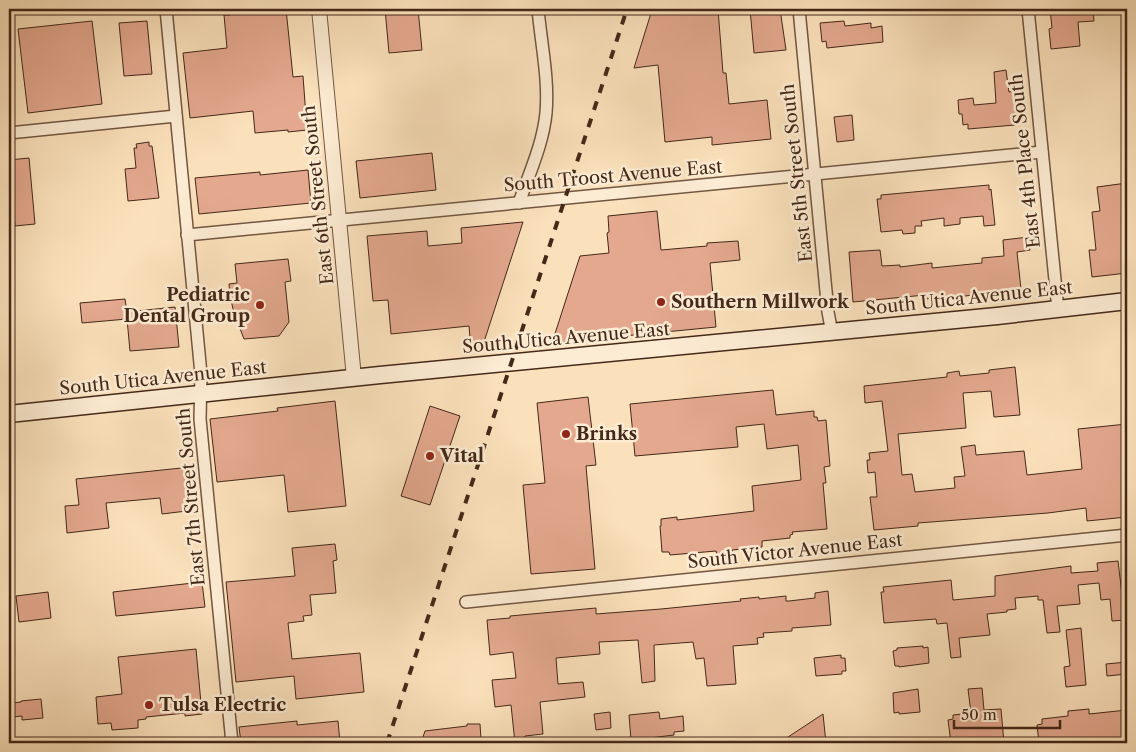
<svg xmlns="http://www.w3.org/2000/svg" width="1136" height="752" font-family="'Libre Caslon Text',serif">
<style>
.building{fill:#e3a88e;stroke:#442819}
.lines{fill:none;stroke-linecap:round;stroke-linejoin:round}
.minor-casing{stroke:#725642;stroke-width:14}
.tertiary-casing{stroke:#725642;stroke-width:16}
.secondary-casing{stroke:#442819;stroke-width:19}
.minor{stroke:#fcecd3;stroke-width:11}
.tertiary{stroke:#fcecd3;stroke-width:14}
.secondary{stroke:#fcecd3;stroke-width:16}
.rail{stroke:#442819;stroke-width:4;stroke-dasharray:9 9;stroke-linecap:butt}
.poi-dot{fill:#8f2418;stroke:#fcecd3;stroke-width:2}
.labels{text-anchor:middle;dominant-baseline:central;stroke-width:5;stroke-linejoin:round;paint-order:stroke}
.street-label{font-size:18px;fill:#442819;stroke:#fcecd3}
.poi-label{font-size:18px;font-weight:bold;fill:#442819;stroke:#fcecd3;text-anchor:start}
</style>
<rect width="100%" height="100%" fill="#fbe1bb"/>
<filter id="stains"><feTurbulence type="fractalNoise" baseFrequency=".004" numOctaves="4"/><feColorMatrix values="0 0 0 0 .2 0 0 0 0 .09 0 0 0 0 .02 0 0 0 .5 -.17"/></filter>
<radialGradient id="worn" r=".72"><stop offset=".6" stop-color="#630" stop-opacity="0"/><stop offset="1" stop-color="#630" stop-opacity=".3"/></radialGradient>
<g class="building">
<polygon points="230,9 286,9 293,77 303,76 307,130 288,132 288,130 255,133 253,111 190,118 183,53 227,48 224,15 230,15"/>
<polygon points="385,9 418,9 422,50 389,53"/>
<polygon points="700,9 718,9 723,73 726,73 729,104 767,100 771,139 712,145 712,137 665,142 658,65 634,68 651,13"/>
<polygon points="750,9 780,9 786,50 754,53"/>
<polygon points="1050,9 1093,9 1094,21 1078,22 1080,46 1051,49 1049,29 1052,28"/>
<polygon points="92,21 102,104 28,113 18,29"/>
<polygon points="147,21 152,74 124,76 119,23"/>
<polygon points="844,21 845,26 871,23 871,28 882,26 883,42 827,48 826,41 822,42 820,23"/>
<polygon points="1006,70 1009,92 1013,91 1015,97 1017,120 1015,120 1015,125 968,129 968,124 963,125 962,114 959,114 958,100 973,98 974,105 996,103 994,72"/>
<polygon points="852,115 854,140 837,142 834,117"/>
<polygon points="149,142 149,146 152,146 159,198 128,201 125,169 136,168 134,148 137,148 136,144"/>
<polygon points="432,153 436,190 360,198 356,161"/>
<polygon points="29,158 35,224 15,226 9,160"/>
<polygon points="308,170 311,203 199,214 195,178 260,172 260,175"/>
<polygon points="1127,183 1127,273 1092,277 1089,250 1096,250 1092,212 1100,211 1097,187"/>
<polygon points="989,185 989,190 991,189 995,225 984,226 983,216 960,218 960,224 944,226 944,218 921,221 922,226 915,226 915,233 903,234 902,230 881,232 877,199 881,199 881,195"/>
<polygon points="657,211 661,250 707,246 707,243 738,241 740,260 710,263 716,327 552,343 580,256 609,253 607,233 609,232 608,216"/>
<polygon points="523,222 482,348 471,349 469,326 391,334 388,300 373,301 367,236 427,231 428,246 462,243 461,228"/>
<polygon points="1029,237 1030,250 1017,252 1021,289 957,297 925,299 925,295 853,302 849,252 880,250 882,266 900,265 900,267 932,263 932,268 982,263 982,258 1004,256 1003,240"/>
<polygon points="288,259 291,281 285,282 289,322 279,336 244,339 234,313 230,296 229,284 237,283 235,264"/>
<polygon points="125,299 127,312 175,307 179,347 130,351 127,319 82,323 80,303"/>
<polygon points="1015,367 1020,415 994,417 991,391 963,393 966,428 898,434 902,475 912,474 915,492 955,488 954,477 965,476 961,447 975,445 976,455 1024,451 1027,475 1082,469 1078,429 1127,424 1127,517 1087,521 1086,508 1048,513 918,523 918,526 874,530 870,497 877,497 875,472 868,473 867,460 870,460 869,453 888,451 882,401 865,403 864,386 947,377 947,373 959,371 960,376 989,373 989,370"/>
<polygon points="773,390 776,415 814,411 814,417 817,417 818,421 826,420 830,466 824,467 826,483 823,483 827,529 792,532 793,534 790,535 790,538 762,541 762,547 732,550 732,553 717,555 716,551 670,555 669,552 662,552 660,526 661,526 661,519 677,517 677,520 754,511 752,486 801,480 798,445 767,449 764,424 736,427 738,447 635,456 630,404"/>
<polygon points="588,397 596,465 586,466 595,569 531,574 523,485 545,483 537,403"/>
<polygon points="335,401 346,506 288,512 284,475 217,482 210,419 278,411 277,408"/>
<polygon points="430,406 460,416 430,505 401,496"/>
<polygon points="191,467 195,510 162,514 160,498 106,503 109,528 67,533 65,506 79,505 76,479"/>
<polygon points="335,544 337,560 333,561 336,593 310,595 312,615 303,616 304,621 288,623 292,659 360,653 364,692 296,699 294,676 236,682 226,582 295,576 292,548"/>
<polygon points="1118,561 1125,620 1112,621 1110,599 1101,600 1099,583 1078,585 1080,604 1057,606 1060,632 1047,633 1043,600 1038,600 1038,596 1015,598 1016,609 1007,610 1007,612 987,614 990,635 959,638 961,657 951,658 947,623 937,624 936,619 884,623 881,592 884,592 883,587 951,580 953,600 995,596 995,576 1071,566 1071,573 1098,571 1097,563"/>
<polygon points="202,582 205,607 116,616 113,592"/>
<polygon points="828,591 831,625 792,628 792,631 763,633 764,637 757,638 758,644 733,646 736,684 707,686 704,658 696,659 693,642 654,645 655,681 642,683 638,640 599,642 600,654 556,658 558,684 583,682 585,697 540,702 543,734 525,736 526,743 515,743 511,705 495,707 492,680 516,678 513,652 490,655 487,620 510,618 510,616 596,608 596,614 661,609 741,601 740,599 759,597 759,599 786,596 786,601 789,601 815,598 815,593"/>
<polygon points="48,592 51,618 19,622 16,596"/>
<polygon points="1081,628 1086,685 1066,687 1064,667 1070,666 1066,630"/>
<polygon points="923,646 923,648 928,647 929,663 899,667 899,666 895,666 893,651 897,650 897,648"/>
<polygon points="196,649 202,714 185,716 185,713 146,717 146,719 138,720 138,728 112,730 111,723 98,724 96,697 122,694 118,657"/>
<polygon points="841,655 841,658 845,658 846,671 842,671 842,674 816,676 814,658"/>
<polygon points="1127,662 1127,674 1107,676 1106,664"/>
<polygon points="982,688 984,710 1001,709 1004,743 951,743 948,720 953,719 953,715 971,713 968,689"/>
<polygon points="918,689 920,712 899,714 899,712 894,713 893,693"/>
<polygon points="41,699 43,718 22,720 22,716 13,717 12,703 21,702 21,701"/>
<polygon points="1089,709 1089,714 1127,710 1127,743 1039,743 1037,725 1042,724 1042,719 1068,716 1068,711"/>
<polygon points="610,712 611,728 596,730 594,714"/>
<polygon points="659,712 660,719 683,716 684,731 674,732 674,735 650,738 651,743 636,743 636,740 631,740 629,715"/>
<polygon points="823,714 826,743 779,743"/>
<polygon points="297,721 297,725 338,721 340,743 241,743 239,727"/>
<polygon points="467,724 480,724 481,739 451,741 451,743 421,743 425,731 467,726"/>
</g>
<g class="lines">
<g class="minor-casing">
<g id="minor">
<polyline points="166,9 201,374 200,419 232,743"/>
<polyline points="799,9 828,312 832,333"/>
<polyline points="1028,9 1058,310"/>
<polyline points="9,133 176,116"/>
<path d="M519,203c10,-29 24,-59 27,-90 3,-34 -5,-70 -8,-104"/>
<polyline points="187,235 1042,152"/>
<polyline points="466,602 1127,535"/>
</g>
</g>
<g class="tertiary-casing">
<polyline id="tertiary" points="319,9 354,378"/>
</g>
<g class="secondary-casing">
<polyline id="secondary" points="9,414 380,375 997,316 1127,301"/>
</g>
<use href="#minor" class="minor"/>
<use href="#tertiary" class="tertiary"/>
<use href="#secondary" class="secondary"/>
<polyline class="rail" points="387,743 627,9"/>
</g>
<g class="poi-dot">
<circle cx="661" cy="302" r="5"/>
<circle cx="260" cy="305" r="5"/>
<circle cx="566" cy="434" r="5"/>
<circle cx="430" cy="456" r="5"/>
<circle cx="149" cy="705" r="5"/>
</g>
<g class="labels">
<g class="street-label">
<text transform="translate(1025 161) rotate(-96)">East 4th Place South</text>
<text transform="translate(797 173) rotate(-96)">East 5th Street South</text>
<text transform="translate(613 176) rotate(-5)">South Troost Avenue East</text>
<text transform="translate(318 195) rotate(-96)">East 6th Street South</text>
<text transform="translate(969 298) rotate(-6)">South Utica Avenue East</text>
<text transform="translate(566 338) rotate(-5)">South Utica Avenue East</text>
<text transform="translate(163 378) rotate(-6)">South Utica Avenue East</text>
<text transform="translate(191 497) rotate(-95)">East 7th Street South</text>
<text transform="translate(795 551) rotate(-6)">South Victor Avenue East</text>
</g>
<g class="poi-label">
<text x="250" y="295" text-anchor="end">Pediatric<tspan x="250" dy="21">Dental Group</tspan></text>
<text x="671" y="302">Southern Millwork</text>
<text x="576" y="434">Brinks</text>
<text x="440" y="456">Vital</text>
<text x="159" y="705">Tulsa Electric</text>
</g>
</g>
<rect width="1136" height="752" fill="none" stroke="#fbe1bb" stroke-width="30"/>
<rect x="10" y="10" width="1116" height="732" fill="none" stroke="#442819" stroke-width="2.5"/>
<rect x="15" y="15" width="1106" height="722" fill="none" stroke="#442819"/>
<path d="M954 720v8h106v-8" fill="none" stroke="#442819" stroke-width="2.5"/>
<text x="961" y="720" font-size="15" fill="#442819" stroke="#fcecd3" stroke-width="4" paint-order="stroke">50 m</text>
<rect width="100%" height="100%" filter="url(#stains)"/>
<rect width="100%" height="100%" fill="url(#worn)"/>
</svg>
